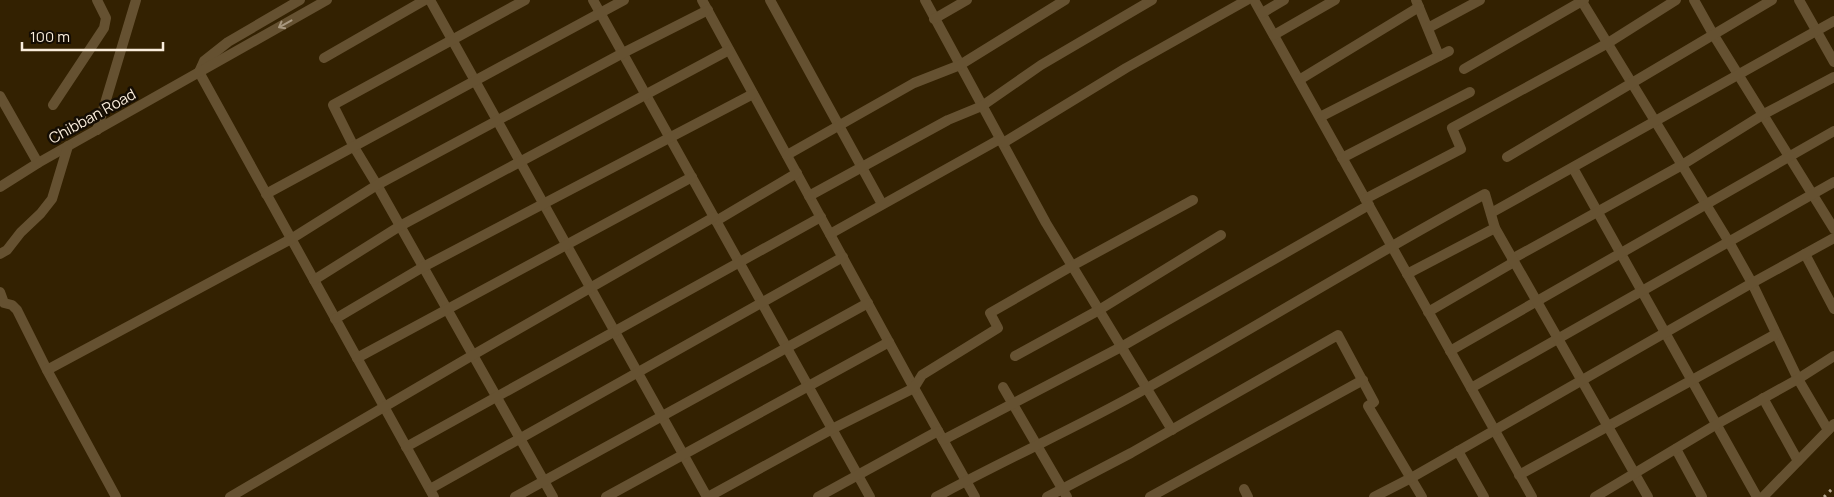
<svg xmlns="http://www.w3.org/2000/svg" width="1834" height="497" font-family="Manrope,sans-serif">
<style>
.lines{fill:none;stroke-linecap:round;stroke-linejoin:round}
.minor{stroke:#655131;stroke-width:10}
.rail{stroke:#b7a992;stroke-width:3;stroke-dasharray:2.5 5;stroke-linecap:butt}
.oneway{stroke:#a8977e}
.labels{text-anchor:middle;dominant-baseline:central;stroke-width:5;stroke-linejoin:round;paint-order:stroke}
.street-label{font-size:15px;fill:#faeddc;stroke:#150d03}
</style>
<rect width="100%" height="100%" fill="#332101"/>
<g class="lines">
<g class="minor">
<polyline points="430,0 707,497"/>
<polyline points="525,0 333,105 354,147 377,185 553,497"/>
<polyline points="593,0 870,497"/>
<polyline points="702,0 914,388 975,497"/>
<polyline points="770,0 882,204"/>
<polyline points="925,0 1046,223 1172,430"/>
<polyline points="1254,0 1532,497"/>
<polyline points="1416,0 1439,56"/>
<polyline points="1581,0 1729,242 1752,283 1798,379 1828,430"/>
<polyline points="1694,0 1713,34 1834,229"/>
<polyline points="1799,0 1834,62"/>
<polyline points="1262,13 1284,0"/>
<polyline points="934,19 967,0"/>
<polyline points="1428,28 1480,0"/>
<polyline points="1274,35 1335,0"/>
<polyline points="324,58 425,0"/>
<polyline points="1464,69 1584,0"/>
<polyline points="199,72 434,497"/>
<polyline points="199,72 204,61 228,42 300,0"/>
<polyline points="1299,80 1419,7"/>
<polyline points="0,96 38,163"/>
<polyline points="53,105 104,28 106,18 97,0"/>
<polyline points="1320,117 1449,51"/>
<polyline points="97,130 136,0"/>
<polyline points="1003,143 1126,68 1247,0"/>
<polyline points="787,155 914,83 960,65 1065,0"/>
<polyline points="1507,157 1772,0"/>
<polyline points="1342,158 1470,92"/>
<polyline points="1573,168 1757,497"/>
<polyline points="0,187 38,163 327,0"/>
<polyline points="266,194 624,0"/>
<polyline points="809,196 948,120 982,106 1041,65 1152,0"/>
<polyline points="1365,199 1461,149 1452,128 1608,43 1676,0"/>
<polyline points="1491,213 1834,21"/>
<polyline points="716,221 797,173"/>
<polyline points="830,234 1000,139"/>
<polyline points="0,254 7,250 21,232 41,213 52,199 68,146"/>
<polyline points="1805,254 1834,309"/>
<polyline points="1512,259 1682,165 1764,114 1834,77"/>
<polyline points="1407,274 1495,228"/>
<polyline points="314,280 400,226 729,50"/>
<polyline points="0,292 4,303 12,305 17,310 47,370 116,497"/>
<polyline points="1428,312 1514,262"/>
<polyline points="335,319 423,267 753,94"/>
<polyline points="1450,351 1834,131"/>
<polyline points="1015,356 1099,310 1221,235"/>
<polyline points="357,358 692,177"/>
<polyline points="47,370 291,239 377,185 623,53 708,10"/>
<polyline points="1003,387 1067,497"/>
<polyline points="1471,388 1834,182"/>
<polyline points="1763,398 1798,461"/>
<polyline points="943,440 1121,347 1369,205"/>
<polyline points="406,447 821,217"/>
<polyline points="1676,449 1702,497"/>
<polyline points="1458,451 1484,497"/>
<polyline points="1519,475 1776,334"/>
<polyline points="430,489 843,257"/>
<polyline points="1244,489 1248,497"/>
<polyline points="230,497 473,355 714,217"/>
<polyline points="515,497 868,303"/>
<polyline points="606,497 889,342"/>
<polyline points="708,497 832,429 914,388 922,375 998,328 990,313 1072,266 1193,200"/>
<polyline points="818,497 938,431"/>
<path d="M936,497c70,-38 142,-70 211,-109 114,-64 224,-132 338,-194l10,34 153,269"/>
<polyline points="1047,497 1131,453 1338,335 1374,402 1368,406 1422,497"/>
<polyline points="1150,497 1363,380"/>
<polyline points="1374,497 1411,478 1752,283 1834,238"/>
<polyline points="1595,497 1717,424 1798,379 1834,356"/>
<polyline points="1763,497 1834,424"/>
</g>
<polyline class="rail" points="1824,497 1834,487"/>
</g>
<defs><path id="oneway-shaft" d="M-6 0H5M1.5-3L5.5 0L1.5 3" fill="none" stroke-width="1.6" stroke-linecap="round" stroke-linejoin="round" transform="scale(1.25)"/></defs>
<use class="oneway" href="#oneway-shaft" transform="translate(285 24) rotate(151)"/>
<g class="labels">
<g class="street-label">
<text transform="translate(92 116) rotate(-29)">Chibban Road</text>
</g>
</g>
<path d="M22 42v8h141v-8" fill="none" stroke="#faeddc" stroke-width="2.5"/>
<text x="30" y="42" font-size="15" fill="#faeddc" stroke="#150d03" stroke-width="4" paint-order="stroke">100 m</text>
</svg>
